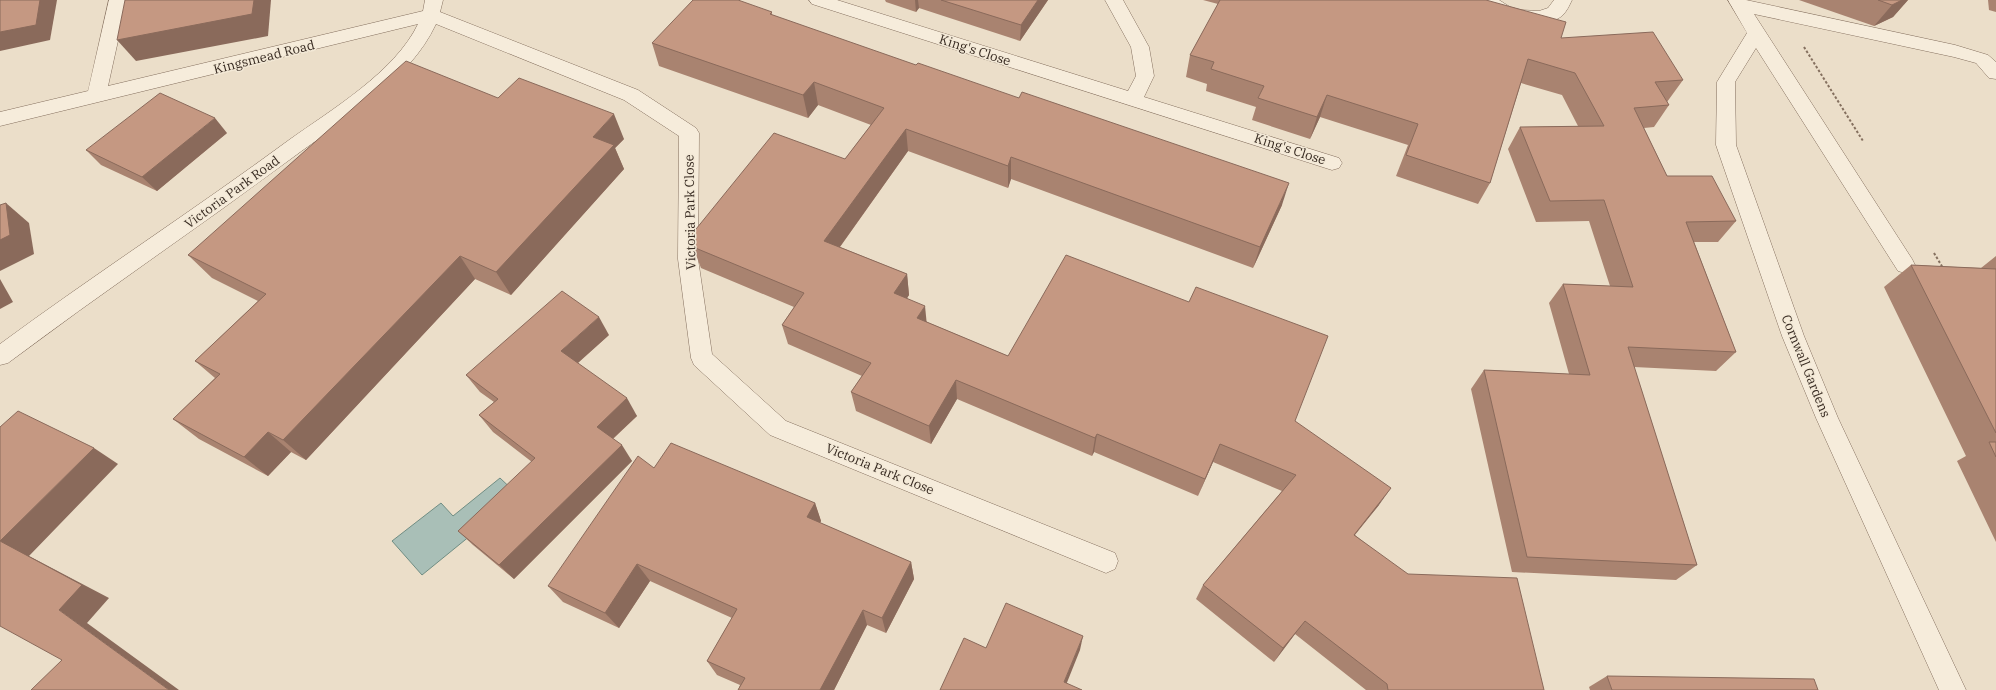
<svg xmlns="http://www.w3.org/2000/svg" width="1996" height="690" font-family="'IBM Plex Serif',serif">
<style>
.water{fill:#a9bfb7;stroke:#708d83}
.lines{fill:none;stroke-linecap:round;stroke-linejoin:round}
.minor-casing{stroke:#85705f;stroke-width:1}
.path{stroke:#85705f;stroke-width:2;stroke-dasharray:2.5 2;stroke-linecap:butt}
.minor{fill:#f6ecdb;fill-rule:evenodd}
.wall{fill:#a98370}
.shaded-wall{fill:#8a6a5b}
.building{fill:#c59882;stroke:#8a6a5b}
.labels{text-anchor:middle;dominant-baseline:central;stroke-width:3;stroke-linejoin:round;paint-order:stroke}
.street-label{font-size:13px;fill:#372a21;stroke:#f3e9d7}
</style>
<rect width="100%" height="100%" fill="#ebdec9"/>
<polygon class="water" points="500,478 519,496 422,575 392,541 441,503 453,516"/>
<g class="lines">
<g class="minor-casing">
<g id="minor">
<path d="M109,0h18l-19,86 315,-75 2,-11h18l-3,12 198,78 58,38 3,5 -1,126 14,95 74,67 329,132 3,8 -3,8 -9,4 -336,-138 -76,-70 -3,-7 -13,-99 1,-123 -55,-36 -188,-76c-27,58 -94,97 -144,134 -94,70 -191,135 -284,205l-8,2v-21c95,-70 194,-134 289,-204 42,-30 106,-68 129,-116l-418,102v-14l88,-21z"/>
<polygon points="809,0 837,0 1128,91 1136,76 1131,47 1105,0 1123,0 1149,47 1154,76 1144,97 1339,158 1342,163 1339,168 1332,170 812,4"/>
<path d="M1479,0h20l11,7 11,3 18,1 9,-3 6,-8h18c-3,6 -5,11 -10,16 -20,15 -70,5 -83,-16z"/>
<polygon points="1728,0 1746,0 1955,45 1988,55 1996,62 1996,79 1989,78 1976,63 1954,57 1754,14 1912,259 1915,265 1912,271 1905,273 1898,271 1756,48 1735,82 1736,145 1804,336 1838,418 1966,690 1939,690 1816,418 1782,336 1716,145 1717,82 1747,33"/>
</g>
</g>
<g class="path">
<polyline points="1804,47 1863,141"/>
<polyline points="1934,253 1943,268"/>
</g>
<use href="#minor" class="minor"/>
</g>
<g class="wall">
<polygon points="885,0 1048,0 1020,41 919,8 916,12 886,2"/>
<polygon points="1203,0 1486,0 1561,38 1683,80 1667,102 1669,105 1654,127 1644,128 1667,176 1736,221 1718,242 1694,242 1736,352 1716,371 1634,367 1697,565 1676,580 1512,572 1471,389 1484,370 1569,374 1549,303 1563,284 1610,286 1589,221 1536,222 1508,149 1520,127 1578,126 1562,95 1521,83 1490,183 1478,204 1396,176 1408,145 1320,117 1310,139 1252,120 1256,107 1206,91 1207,84 1186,77 1190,55 1218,4"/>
<polygon points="1799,0 1908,0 1893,17 1874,26"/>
<polygon points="1988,0 1996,0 1996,12 1989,10"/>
<polygon points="772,12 772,15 1282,205 1253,268 1011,179 1008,188 908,151 840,247 907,274 909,295 907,298 927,322 1008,356 1295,421 1379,505 1355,535 1544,690 1366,690 1295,634 1274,662 1196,599 1203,585 1282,491 1213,462 1198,496 1094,452 1092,456 957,399 931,444 856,411 851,392 862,376 788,344 782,325 794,307 701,268 693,247 845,159 871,125 818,105 808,118 659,66 652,43"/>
<polygon points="498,98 624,139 615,148 624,169 511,295 475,279 306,460 291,452 268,476 199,439 173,419 215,378 195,361 258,301 212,278 188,255"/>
<polygon points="227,133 157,191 101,165 86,150"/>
<polygon points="1996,256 1996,542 1957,461 1966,456 1884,287 1911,265 1981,268"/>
<polygon points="609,335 578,363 637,416 613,439 632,461 514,579 473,545 458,531 532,462 493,432 479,415 494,402 480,392 466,375"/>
<polygon points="815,503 821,521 820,523 911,562 914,579 886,633 867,625 834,690 738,690 740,685 717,675 707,661 732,618 650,581 619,628 563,602 548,586"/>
<polygon points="1607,676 1818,690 1590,690 1589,687"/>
</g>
<g class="shaded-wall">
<polygon points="40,0 57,0 50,40 0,51 0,32"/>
<polygon points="254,0 271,0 268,36 136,61 117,40"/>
<polygon points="915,0 918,0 919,8 916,12"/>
<polygon points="1038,0 1048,0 1020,41 1021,25"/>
<polygon points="1902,0 1908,0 1893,17 1874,26 1892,5"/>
<polygon points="814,82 818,105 808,118 803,95"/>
<polygon points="1327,95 1320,117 1310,139 1317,117"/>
<polygon points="614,114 624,139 615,148 624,169 511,295 496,272 593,137"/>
<polygon points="215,118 227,133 157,191 142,177"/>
<polygon points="906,129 908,151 829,262 824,241"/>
<polygon points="1011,157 1011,179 1008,188 1008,166"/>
<polygon points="1289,183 1282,205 1253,268 1260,247"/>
<polygon points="6,203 29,223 34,254 0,271 0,240"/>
<polygon points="460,256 475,279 306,460 283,440"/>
<polygon points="907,274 909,295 897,314 894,293"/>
<polygon points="0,279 13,302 0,309"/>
<polygon points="925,306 927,326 917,318"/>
<polygon points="599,317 609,335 572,368 561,351"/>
<polygon points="956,380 957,399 931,444 929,426"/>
<polygon points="627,398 637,416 608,443 597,427"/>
<polygon points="268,432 291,452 268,476 244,457"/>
<polygon points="1097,434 1094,452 1092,456 1095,438"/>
<polygon points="1220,444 1213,462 1198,496 1205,479"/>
<polygon points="622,445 632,461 514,579 499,565"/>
<polygon points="94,448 118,464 29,556 109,598 87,623 179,690 169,690 59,610 0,541"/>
<polygon points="1391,488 1379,505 1342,550 1354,535"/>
<polygon points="815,503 821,521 813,535 807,517"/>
<polygon points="911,562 914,579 886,633 882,618"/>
<polygon points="637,564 650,581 619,628 605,613"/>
<polygon points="863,610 867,625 834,690 820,690"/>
<polygon points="1305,621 1295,634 1274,662 1283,648"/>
<polygon points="1083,636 1080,650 1064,690 1064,682"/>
</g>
<g class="building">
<polygon points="0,0 40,0 36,25 0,32"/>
<polygon points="125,0 254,0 252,14 117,40"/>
<polygon points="693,0 738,0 772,12 770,14 916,65 918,63 1019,98 1022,92 1289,183 1260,247 1011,157 1008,166 906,129 824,241 907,274 894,293 925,306 917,318 1008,356 1066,255 1189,302 1196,287 1328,336 1295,421 1391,488 1354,535 1408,574 1517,578 1544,690 1388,690 1387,684 1305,621 1283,648 1203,585 1296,475 1220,444 1205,479 1097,434 1095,438 956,380 929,426 851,392 871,363 782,325 804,293 693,247 692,234 774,133 845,159 884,108 814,82 803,95 652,43"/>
<polygon points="941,0 1038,0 1021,25"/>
<polygon points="1220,0 1486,0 1566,22 1561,38 1653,32 1683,80 1655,82 1669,105 1634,108 1667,176 1712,176 1736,221 1686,222 1736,352 1628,347 1697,565 1527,557 1484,370 1590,375 1563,284 1633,287 1604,200 1550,201 1520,127 1604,126 1575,73 1528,59 1490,183 1406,155 1418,124 1327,95 1317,117 1258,98 1264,86 1211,69 1214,62 1190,55"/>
<polygon points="1878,0 1902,0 1892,5"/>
<polygon points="406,61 498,98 519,78 614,114 593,137 614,145 496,272 460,256 283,440 268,432 244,457 173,419 220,374 195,361 266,294 188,255"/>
<polygon points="160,93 215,118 142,177 86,150"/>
<polygon points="6,203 10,235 0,240 0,205"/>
<polygon points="1911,265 1996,269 1996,433"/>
<polygon points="562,291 599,317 561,351 627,398 597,427 622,445 499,565 458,531 535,458 479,415 498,399 466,375"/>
<polygon points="18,411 94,448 0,541 82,585 59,610 169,690 31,690 62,660 0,626 0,427"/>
<polygon points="1989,442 1996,442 1996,457"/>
<polygon points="671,443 815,503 807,517 911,562 882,618 863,610 820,690 738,690 745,678 707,661 737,609 637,564 605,613 548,586 638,456 654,468"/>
<polygon points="1006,603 1083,636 1064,682 1082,690 940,690 964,638 986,648"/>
<polygon points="1607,676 1814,679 1818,690 1612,690"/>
</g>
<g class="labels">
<g class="street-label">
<text transform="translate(975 50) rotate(18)">King's Close</text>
<text transform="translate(264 57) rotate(-14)">Kingsmead Road</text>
<text transform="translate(1290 149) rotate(18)">King's Close</text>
<text transform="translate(232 192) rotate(-36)">Victoria Park Road</text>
<text transform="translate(690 212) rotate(-91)">Victoria Park Close</text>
<text transform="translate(1806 366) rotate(68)">Cornwall Gardens</text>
<text transform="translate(880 469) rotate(22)">Victoria Park Close</text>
</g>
</g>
</svg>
